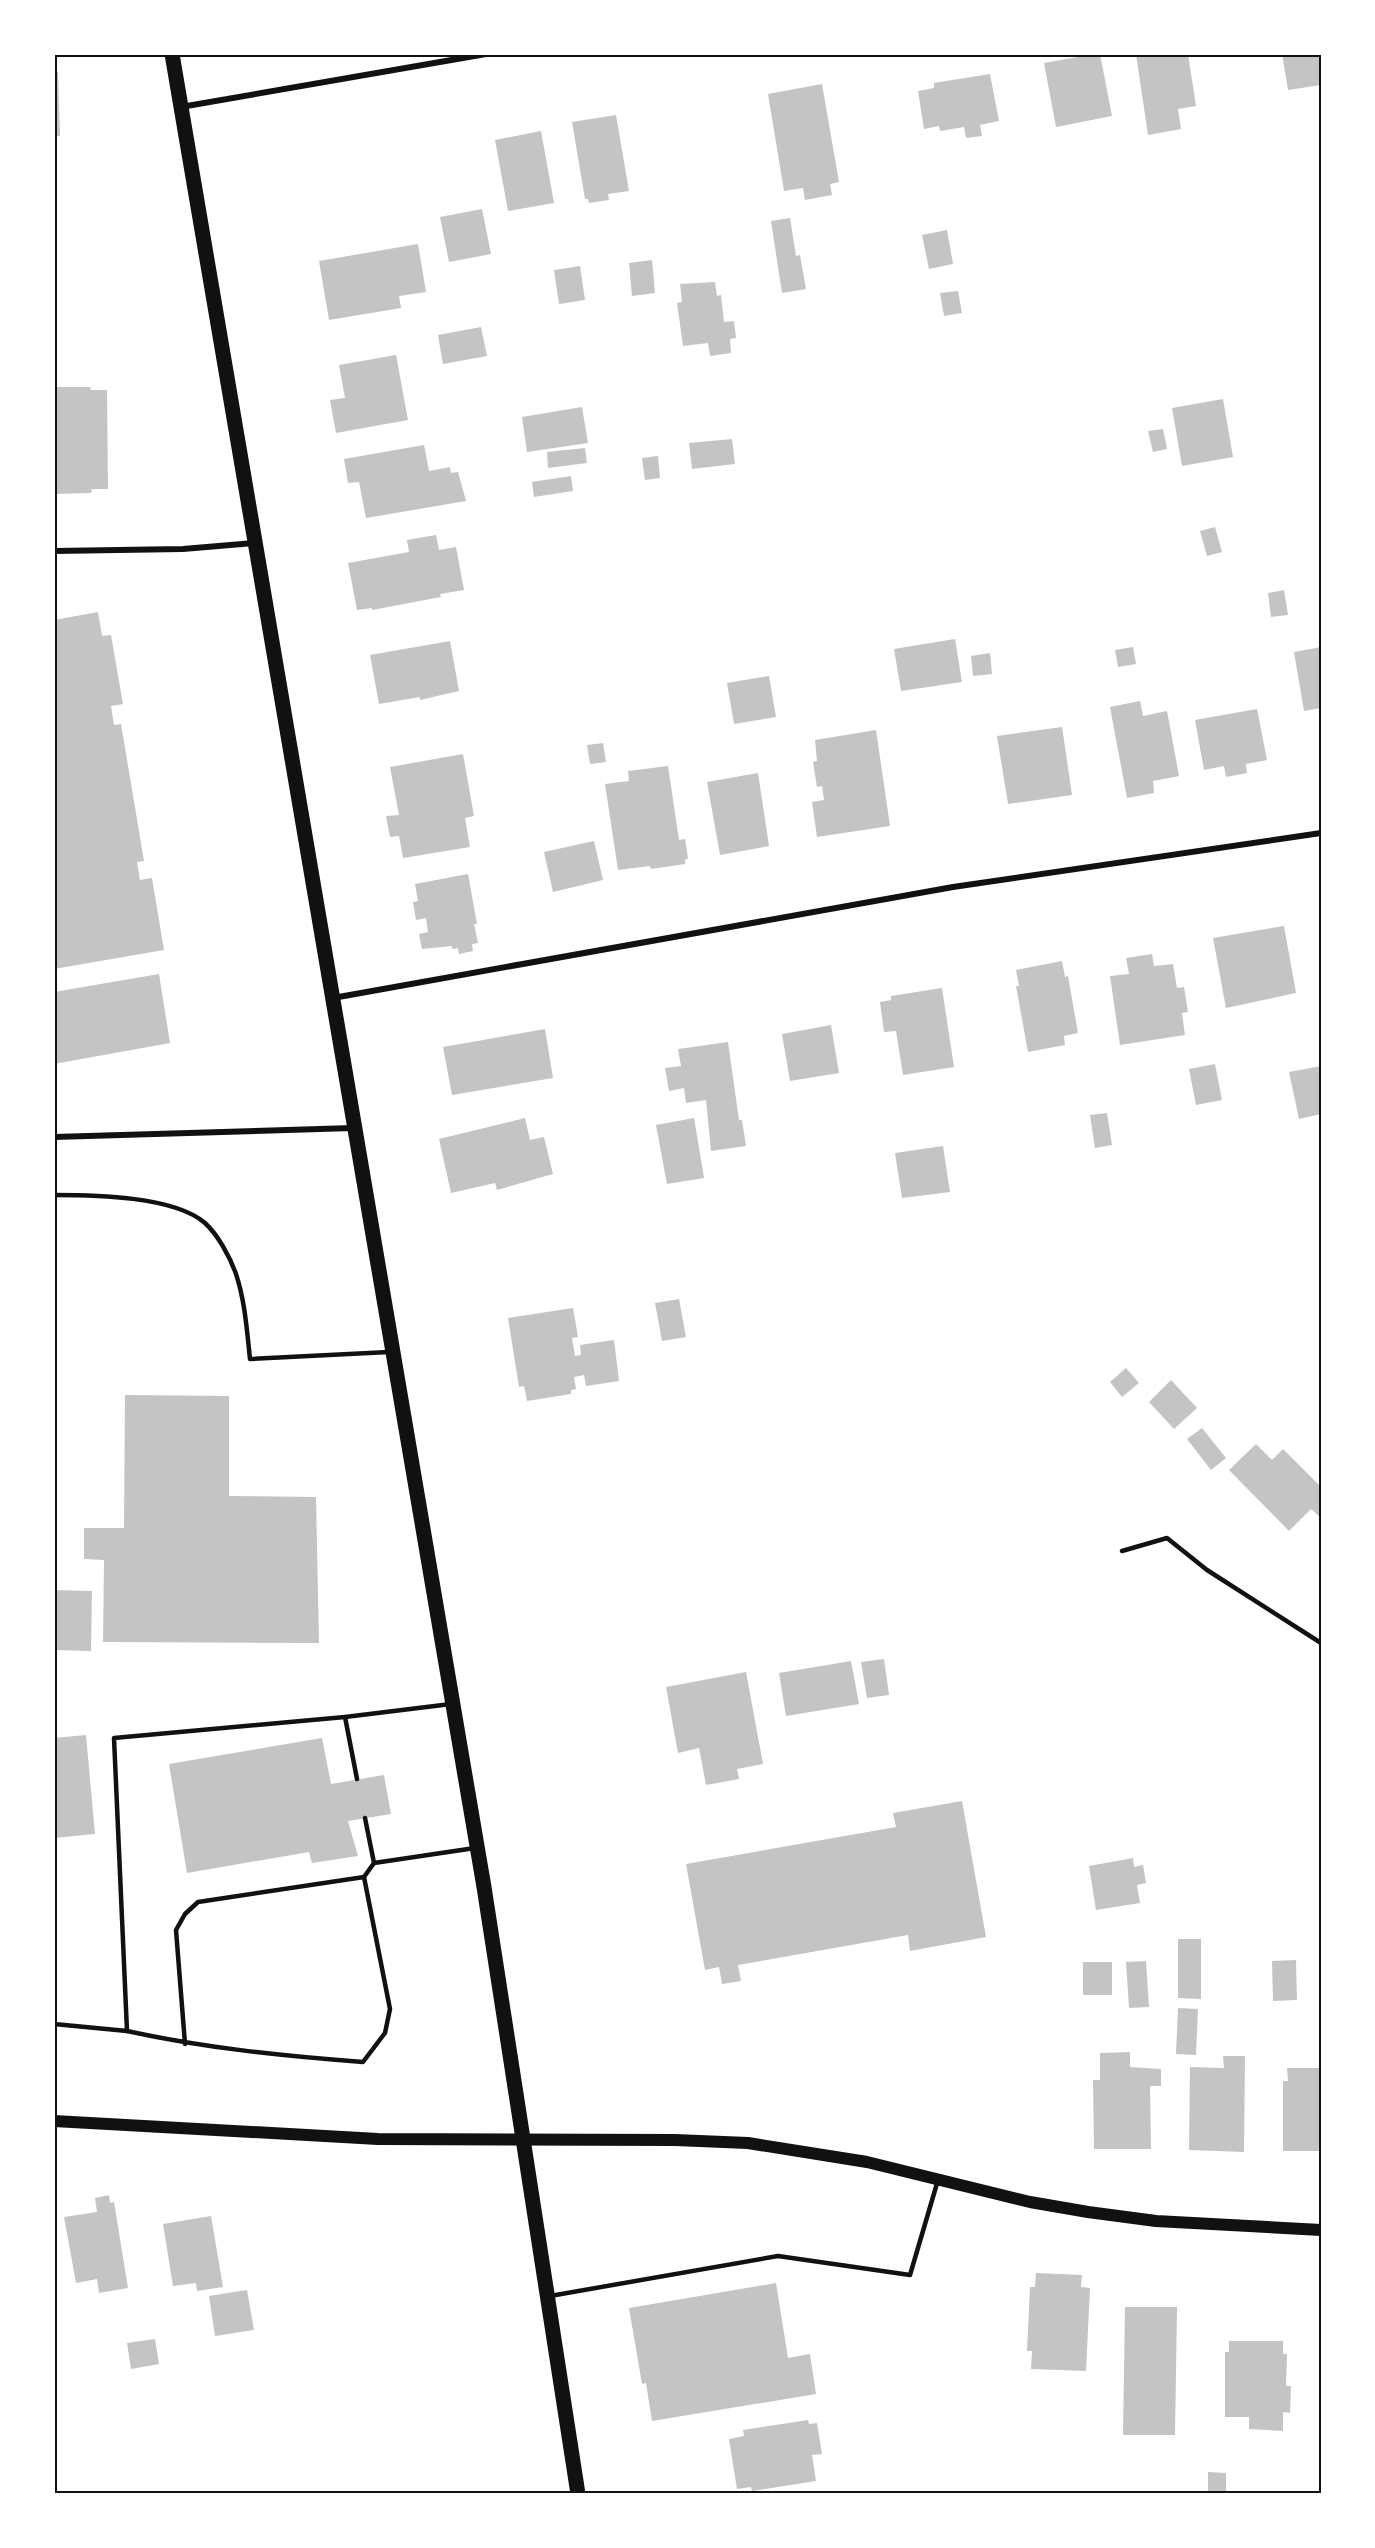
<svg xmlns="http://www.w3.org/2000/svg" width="1375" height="2548" font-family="'Public Sans',sans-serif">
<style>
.building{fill:#c4c4c4}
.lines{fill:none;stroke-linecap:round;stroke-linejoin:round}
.service{stroke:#111;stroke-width:4.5}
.minor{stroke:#111;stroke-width:6}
.secondary{stroke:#111;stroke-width:12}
.primary{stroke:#111;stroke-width:15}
.neatline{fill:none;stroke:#111;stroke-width:2}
</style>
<rect width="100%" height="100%" fill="#fff"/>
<g class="building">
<polygon points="1094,54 1100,54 1112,116 1056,127 1044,63"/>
<polygon points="1136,54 1188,54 1196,106 1178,109 1181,129 1148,135"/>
<polygon points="1282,54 1321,54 1321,85 1288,90"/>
<polygon points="54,72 58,72 60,136 54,136"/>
<polygon points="990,74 999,121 980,125 982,136 966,138 964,127 940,131 939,126 924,129 918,91 934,88 934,83"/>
<polygon points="822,84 839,182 830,184 832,195 805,200 803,188 784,191 768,94"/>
<polygon points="616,115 629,191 608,194 609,200 589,203 588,199 585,199 572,122"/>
<polygon points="541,131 554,203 508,211 495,140"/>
<polygon points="482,209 491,254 449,262 440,217"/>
<polygon points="790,218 796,256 800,255 806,289 782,293 771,221"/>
<polygon points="947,230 953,264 929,269 922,235"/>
<polygon points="418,244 426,292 399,296 401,308 329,320 319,261"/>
<polygon points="652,260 655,293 632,296 629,263"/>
<polygon points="580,266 585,300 559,304 554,270"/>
<polygon points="715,282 717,296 721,295 724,322 734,321 736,338 730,339 731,353 710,356 708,343 683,346 677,303 682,302 680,284"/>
<polygon points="958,291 962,313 944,316 940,293"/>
<polygon points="481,327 487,356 443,364 438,335"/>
<polygon points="396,355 408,420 336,433 330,400 345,398 339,365"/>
<polygon points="54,387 90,387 91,390 107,390 108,489 92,489 91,493 54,494"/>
<polygon points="1223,399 1233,457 1182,466 1172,408"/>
<polygon points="582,407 588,443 527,452 522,417"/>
<polygon points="1163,429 1167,449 1153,452 1148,431"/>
<polygon points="732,439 735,464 692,469 689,443"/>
<polygon points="424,445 429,471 450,467 451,473 458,472 466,501 366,518 359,482 348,483 344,459"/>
<polygon points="585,448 587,463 548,468 547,452"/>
<polygon points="658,456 660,478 645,480 642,458"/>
<polygon points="571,476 573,491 534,497 532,482"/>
<polygon points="1215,527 1222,552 1207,556 1200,531"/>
<polygon points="436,535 439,550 456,547 464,590 440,594 441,597 372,610 372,608 357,610 348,563 409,552 407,540"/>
<polygon points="1284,590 1288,615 1271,617 1268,593"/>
<polygon points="98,612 102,636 111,635 123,704 111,706 114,725 121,724 144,861 137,862 140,880 152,878 164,950 54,969 54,620"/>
<polygon points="955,639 962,682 901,691 894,649"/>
<polygon points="450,641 459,691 420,700 420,697 379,704 370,655"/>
<polygon points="1133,647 1136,664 1118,667 1115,650"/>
<polygon points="1321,647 1321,708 1304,711 1294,652"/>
<polygon points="990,653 992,674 973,676 971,656"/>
<polygon points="769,676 776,717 734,724 727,683"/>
<polygon points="1140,701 1143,716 1167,711 1179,776 1153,781 1154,793 1127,798 1110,707"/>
<polygon points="1257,709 1267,760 1246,764 1247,773 1226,777 1224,766 1204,770 1195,720"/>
<polygon points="1062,727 1072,795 1008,804 997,736"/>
<polygon points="876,730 890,826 817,837 812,802 824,800 822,786 817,787 813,762 817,761 815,740"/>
<polygon points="603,743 606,762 590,764 587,745"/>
<polygon points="463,754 474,816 465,818 470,847 403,858 399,836 390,837 386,816 399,815 390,767"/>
<polygon points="668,766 679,840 685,839 688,858 685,860 685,864 651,869 650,866 618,870 605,784 629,781 628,771"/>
<polygon points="758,773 769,846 720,855 707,782"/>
<polygon points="594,841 603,880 553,892 544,852"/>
<polygon points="468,874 477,924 474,924 478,943 472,944 473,951 459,954 458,948 452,949 452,946 422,949 419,934 428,932 426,918 416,920 413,902 418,901 415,884"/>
<polygon points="1284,926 1296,993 1226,1008 1213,938"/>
<polygon points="1152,954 1154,966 1173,964 1177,988 1184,987 1188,1012 1182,1013 1185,1035 1120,1045 1110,976 1129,974 1126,958"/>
<polygon points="1062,961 1065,977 1068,976 1078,1033 1064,1036 1065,1045 1028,1052 1016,986 1019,986 1016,970"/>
<polygon points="159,974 170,1043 54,1064 54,992"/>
<polygon points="942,988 954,1067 903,1075 896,1031 884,1032 880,1002 891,1000 891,996"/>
<polygon points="831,1025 839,1073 790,1081 782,1034"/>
<polygon points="545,1029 553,1078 452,1095 443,1047"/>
<polygon points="728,1042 739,1120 742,1120 746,1146 711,1151 706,1100 686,1103 684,1088 669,1091 665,1068 681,1066 678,1049"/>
<polygon points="1215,1064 1222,1100 1196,1105 1189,1069"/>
<polygon points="1321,1066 1321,1114 1299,1119 1289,1072"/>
<polygon points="1107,1113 1112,1145 1095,1148 1090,1115"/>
<polygon points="525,1118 530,1140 544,1137 553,1174 497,1190 495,1183 451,1193 439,1139"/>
<polygon points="694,1118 704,1178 667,1184 656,1125"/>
<polygon points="943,1146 950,1192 902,1198 895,1153"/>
<polygon points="679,1299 686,1337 662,1341 655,1303"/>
<polygon points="573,1308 578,1337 572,1338 575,1356 581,1355 580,1345 614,1340 619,1381 586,1386 584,1375 574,1377 576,1389 571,1390 571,1394 527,1401 524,1386 519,1387 508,1318"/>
<polygon points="1126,1368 1139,1383 1122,1397 1110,1382"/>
<polygon points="1171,1380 1197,1408 1174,1429 1149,1402"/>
<polygon points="125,1395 229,1396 229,1496 316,1497 319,1643 103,1642 104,1560 84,1559 84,1528 124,1528"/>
<polygon points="1202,1428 1226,1458 1211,1470 1187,1439"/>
<polygon points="1256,1444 1272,1460 1283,1449 1321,1487 1321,1518 1311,1509 1289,1531 1229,1470"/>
<polygon points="54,1590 92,1591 91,1651 54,1650"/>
<polygon points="884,1659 889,1695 867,1698 861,1662"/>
<polygon points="851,1661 859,1704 786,1716 779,1673"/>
<polygon points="746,1672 763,1764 737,1769 739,1779 706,1785 699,1748 678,1753 666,1687"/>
<polygon points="86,1735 95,1834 54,1838 54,1738"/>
<polygon points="322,1738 331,1784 384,1775 391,1814 348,1821 358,1856 312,1863 309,1852 187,1873 169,1764"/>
<polygon points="962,1801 986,1937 910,1951 908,1935 738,1965 741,1981 722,1984 719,1967 705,1970 686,1864 896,1827 893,1813"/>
<polygon points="1133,1858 1134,1867 1143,1865 1146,1883 1137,1885 1140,1903 1096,1910 1089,1866"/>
<polygon points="1178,1939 1201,1939 1201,1999 1178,1998"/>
<polygon points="1296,1960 1297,2000 1273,2001 1272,1961"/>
<polygon points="1146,1961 1149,2007 1129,2008 1126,1962"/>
<rect x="1083" y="1962" width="29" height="33"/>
<polygon points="1178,2008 1198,2009 1196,2055 1176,2054"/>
<polygon points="1130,2052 1130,2067 1161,2069 1161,2086 1150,2086 1151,2149 1094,2149 1093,2080 1100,2080 1100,2053"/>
<polygon points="1223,2056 1245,2056 1244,2152 1189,2150 1190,2067 1224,2068"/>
<polygon points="1287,2068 1321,2068 1321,2151 1283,2151 1283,2081 1288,2081"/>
<polygon points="109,2195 110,2203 114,2202 128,2288 99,2293 97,2279 76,2283 64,2217 97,2212 95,2198"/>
<polygon points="211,2216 223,2287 197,2291 196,2283 173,2286 163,2224"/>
<polygon points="1036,2273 1082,2275 1081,2287 1090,2288 1086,2371 1031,2369 1032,2351 1027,2351 1030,2287 1035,2287"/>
<polygon points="776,2283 788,2358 810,2354 816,2394 652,2421 646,2383 642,2384 629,2308"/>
<polygon points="247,2290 254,2330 215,2336 209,2296"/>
<polygon points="1125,2307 1177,2307 1175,2435 1123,2435"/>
<polygon points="155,2339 159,2364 131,2369 127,2343"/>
<polygon points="1229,2341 1283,2341 1283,2354 1287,2354 1286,2386 1291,2386 1290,2413 1283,2412 1283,2431 1249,2429 1249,2417 1225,2417 1225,2352 1229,2352"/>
<polygon points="808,2420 809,2424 817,2423 822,2454 812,2455 816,2481 752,2491 751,2487 737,2489 729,2439 744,2436 743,2430"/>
<polygon points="1208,2472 1226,2473 1226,2494 1208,2494"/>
</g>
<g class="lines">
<g class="service">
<path d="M54,1195c40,0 120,1 151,28 13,12 25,34 31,51 9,27 11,57 14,85l139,-7"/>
<polyline points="1122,1551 1167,1538 1207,1570 1321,1643"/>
<polyline points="345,1717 357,1779"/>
<polyline points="374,1863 475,1848"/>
<polyline points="364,1877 374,1863 365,1818"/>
<polyline points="54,2024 127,2031 114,1738 345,1717 451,1704"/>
<path d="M127,2031c78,17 156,25 236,31l22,-29 5,-24 -26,-132 -166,25 -13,12 -9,16 9,114"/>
<polyline points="550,2296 778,2256 910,2275 938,2180"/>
</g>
<g class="minor">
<polyline points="181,107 486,54"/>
<polyline points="54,551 183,549 254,543"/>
<polyline points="333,998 953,887 1321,833"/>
<polyline points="54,1137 353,1128"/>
</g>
<polyline class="secondary" points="54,2121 378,2139 675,2140 748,2143 867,2162 1030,2202 1088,2212 1156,2221 1321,2230"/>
<polyline class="primary" points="172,54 484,1887 578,2494"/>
</g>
<rect width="1375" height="2548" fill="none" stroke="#ffffff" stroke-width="111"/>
<rect x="56" y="56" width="1264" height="2436" class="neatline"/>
</svg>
